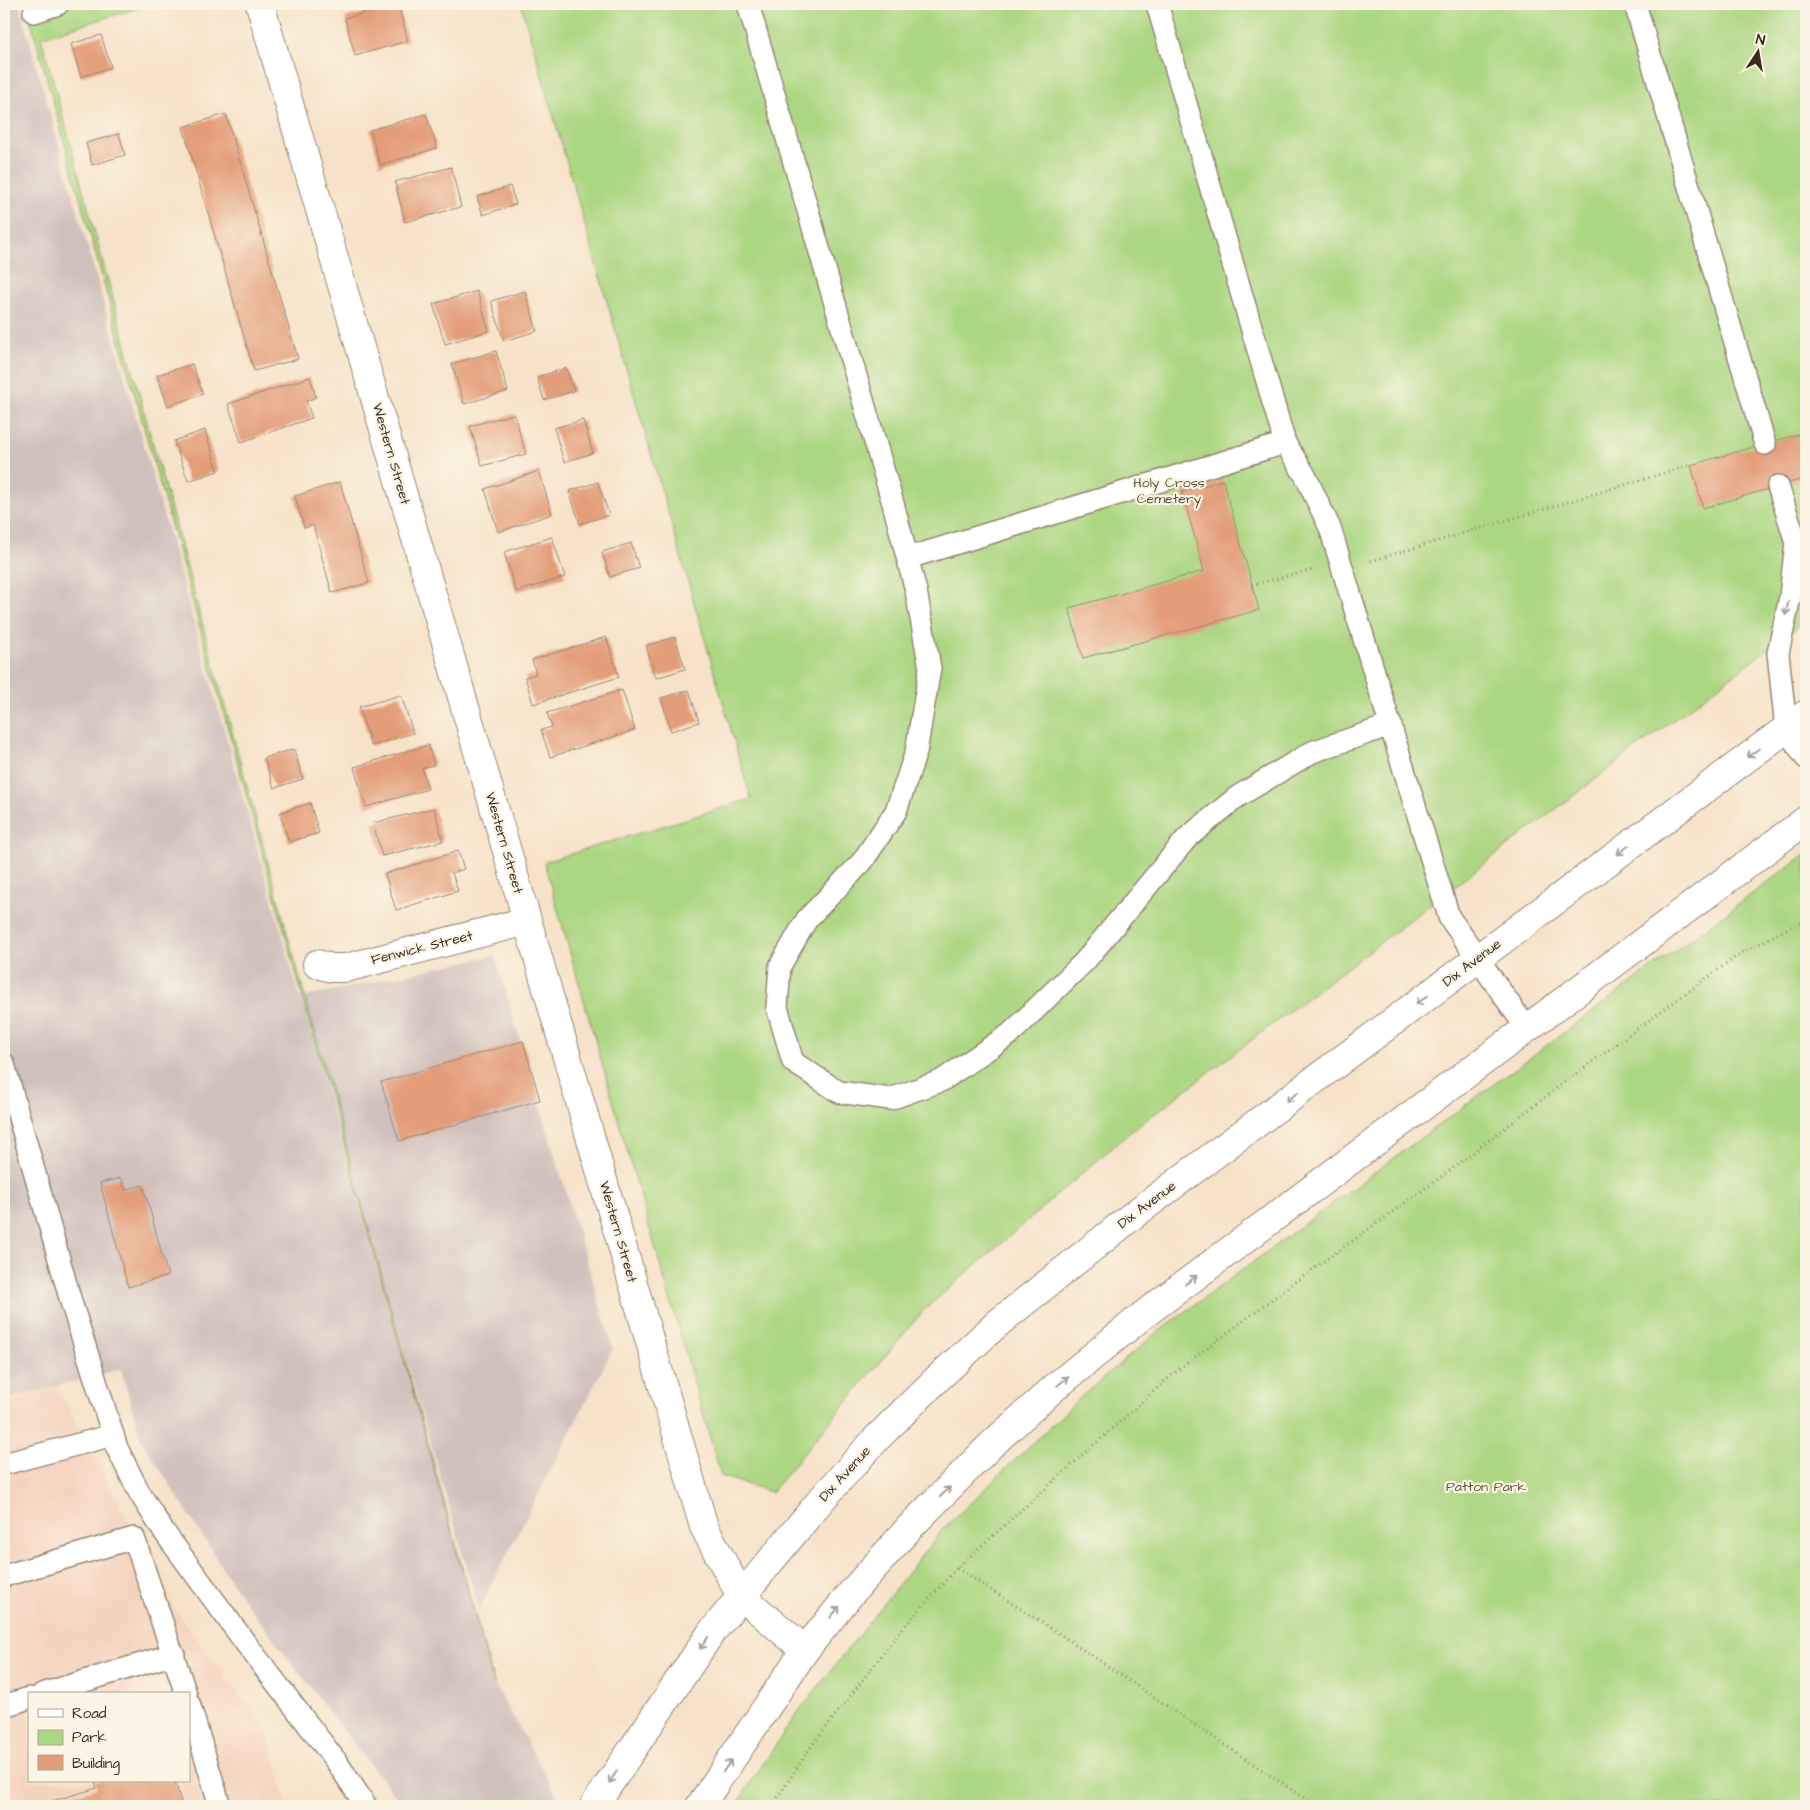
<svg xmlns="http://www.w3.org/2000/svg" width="1810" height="1810" font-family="'Architects Daughter',sans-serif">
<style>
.built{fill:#f4d4bf;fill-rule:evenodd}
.industrial{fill:#d0c0bb}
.green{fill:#acd782;stroke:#748050}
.building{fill:#e39d78}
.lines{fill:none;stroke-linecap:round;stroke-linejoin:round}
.service-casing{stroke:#988673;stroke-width:24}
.minor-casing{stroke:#988673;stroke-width:30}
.tertiary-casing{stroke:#988673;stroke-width:30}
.path{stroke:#988673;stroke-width:3;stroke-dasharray:1 4;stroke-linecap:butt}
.service{stroke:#fff;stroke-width:21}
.minor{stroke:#fff;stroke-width:28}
.tertiary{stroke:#fff;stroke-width:28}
.oneway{stroke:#a79f9a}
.labels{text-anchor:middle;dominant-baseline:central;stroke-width:4.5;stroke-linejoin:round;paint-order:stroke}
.street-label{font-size:14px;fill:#3b2a1e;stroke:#fcf5e5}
.park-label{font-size:14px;fill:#575537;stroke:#fcf5e5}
</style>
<rect width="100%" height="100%" fill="#fcf5e5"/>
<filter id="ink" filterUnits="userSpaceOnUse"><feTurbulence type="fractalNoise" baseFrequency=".02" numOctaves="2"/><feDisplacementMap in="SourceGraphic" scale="10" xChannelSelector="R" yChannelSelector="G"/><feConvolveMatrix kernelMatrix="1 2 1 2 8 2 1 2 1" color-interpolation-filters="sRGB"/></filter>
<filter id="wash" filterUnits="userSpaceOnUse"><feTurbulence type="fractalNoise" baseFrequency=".0096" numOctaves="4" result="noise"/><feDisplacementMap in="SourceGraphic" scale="20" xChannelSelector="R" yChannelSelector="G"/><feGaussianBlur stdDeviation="1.12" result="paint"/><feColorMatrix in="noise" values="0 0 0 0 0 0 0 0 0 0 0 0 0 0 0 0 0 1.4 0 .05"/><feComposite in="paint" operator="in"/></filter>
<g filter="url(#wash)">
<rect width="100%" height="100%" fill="#f6e2c8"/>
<path class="built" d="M57,1386l118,224 92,121 21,75h-284v-406zM29,1694h160v87h-160z"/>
<polygon class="industrial" points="4,4 19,4 300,998 495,955 613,1349 479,1609 307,1021 494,1683 559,1799 555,1806 404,1806 359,1751 238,1592 141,1439 121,1369 4,1400"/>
<g class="green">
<polygon points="26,4 152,4 41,37 494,1684"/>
<polygon points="521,4 1806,4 1806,621 1717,687 1129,1133 924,1310 771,1492 721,1476 544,862 751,799"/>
<polygon points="1806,854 1806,1806 735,1806 795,1716 942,1530 1081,1397 1154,1335"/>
</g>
<g id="blocks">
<g class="building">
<polygon points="398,4 408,41 355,56 345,18"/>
<polygon points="101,35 111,67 81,77 71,44"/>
<polygon points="226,114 298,359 254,371 183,127"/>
<polygon points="426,114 437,148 380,165 370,130"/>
<polygon points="119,134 125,155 92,165 86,143"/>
<polygon points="451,167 461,207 405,222 395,182"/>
<polygon points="510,186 516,204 483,215 477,197"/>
<polygon points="477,291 489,331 445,344 433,304"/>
<polygon points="525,291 537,331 504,341 491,301"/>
<polygon points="496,351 508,391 464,404 452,364"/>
<polygon points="192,364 203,394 168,406 157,375"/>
<polygon points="566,368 574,391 544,400 537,377"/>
<polygon points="310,377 316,397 306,401 312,418 241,442 228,404"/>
<polygon points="514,414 526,454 482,466 470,426"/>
<polygon points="583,420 593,453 564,462 554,428"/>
<polygon points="205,430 218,471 188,481 174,441"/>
<polygon points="1806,432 1806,478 1703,508 1691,465"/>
<polygon points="539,471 552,514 498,532 485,489"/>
<polygon points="1223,480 1259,610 1083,658 1069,608 1204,571 1182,492"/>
<polygon points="340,482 369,583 332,593 313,525 304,528 295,496"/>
<polygon points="598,482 609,515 580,524 569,491"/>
<polygon points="552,537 565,577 516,592 504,552"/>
<polygon points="631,543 639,568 610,577 602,552"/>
<polygon points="606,637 619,677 533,704 525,677 536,674 532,660"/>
<polygon points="675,637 685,669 656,678 646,646"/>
<polygon points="622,690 635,730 550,757 541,730 552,727 547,713"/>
<polygon points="689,690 699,722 671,731 661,698"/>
<polygon points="401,695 413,733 371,746 359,707"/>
<polygon points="428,745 434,765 422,768 428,789 366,807 354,767"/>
<polygon points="294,749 303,779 274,788 264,758"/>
<polygon points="310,803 319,833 289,842 280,813"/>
<polygon points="434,808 443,841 382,856 373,823"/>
<polygon points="458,851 464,869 452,873 458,891 396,910 385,874"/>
<polygon points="523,1041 540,1100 399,1141 381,1082"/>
<polygon points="121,1178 125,1190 143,1185 168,1276 128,1287 100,1183"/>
<polygon points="95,1781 175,1781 182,1806 35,1806 97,1788"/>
</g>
</g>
</g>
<g filter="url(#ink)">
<use href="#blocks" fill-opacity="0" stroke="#988673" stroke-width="1"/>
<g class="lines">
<g class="service-casing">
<g id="service">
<polyline points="748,4 894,507 916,591 930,668 916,752 896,811 862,862 807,919 780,966 777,1007 793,1062 839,1092 890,1099 941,1081 1010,1034 1085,961 1187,838 1237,797 1312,752 1391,725"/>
<polyline points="1157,4 1285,443 1305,475 1330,528 1449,917 1527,1029"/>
<polyline points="1635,4 1765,444"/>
<polyline points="34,12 58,4"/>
<polyline points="1778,486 1796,542 1790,597 1778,653 1786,729 1806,758"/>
<polyline points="908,558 1285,443"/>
<polyline points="4,1064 72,1305 117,1448 139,1492 162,1529 244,1641 336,1761 366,1806"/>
<polyline points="4,1464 113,1435"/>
<polyline points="4,1576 134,1538 186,1694"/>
<polyline points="42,1694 174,1654"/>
<polyline points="189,1703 220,1806"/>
<polyline points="4,1706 29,1698"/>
</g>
</g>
<g class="minor-casing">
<g id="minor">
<polyline points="260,4 704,1527 741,1596 805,1650"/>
<polyline points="317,964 332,968 346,968 527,921"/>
</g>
</g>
<g class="tertiary-casing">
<g id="tertiary">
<polyline points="594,1806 711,1633 821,1500 877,1438 937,1379 998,1323 1136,1213 1806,714"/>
<polyline points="700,1806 805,1650 853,1591 910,1527 990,1446 1054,1388 1142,1316 1806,820"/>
</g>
</g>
<g class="path">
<polyline points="1371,561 1691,465"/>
<polyline points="1252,585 1312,570"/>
<polyline points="957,1568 1049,1627 1316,1806"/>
<polyline points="772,1806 810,1748 902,1629 957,1568 1174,1373 1291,1285 1448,1172 1566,1081 1741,953 1796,924 1806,922"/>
</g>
<use href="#service" class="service"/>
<use href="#minor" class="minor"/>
<use href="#tertiary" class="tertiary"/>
</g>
<defs><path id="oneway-shaft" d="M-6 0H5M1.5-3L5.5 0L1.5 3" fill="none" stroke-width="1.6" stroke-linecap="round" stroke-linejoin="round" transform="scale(1.25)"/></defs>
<g class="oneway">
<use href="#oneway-shaft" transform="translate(1787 608) rotate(102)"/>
<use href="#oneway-shaft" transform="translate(1753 753) rotate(143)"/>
<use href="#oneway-shaft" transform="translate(1623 850) rotate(143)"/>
<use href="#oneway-shaft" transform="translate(1422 1000) rotate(143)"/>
<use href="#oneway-shaft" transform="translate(1292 1097) rotate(143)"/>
<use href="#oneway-shaft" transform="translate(1191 1280) rotate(-37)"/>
<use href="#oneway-shaft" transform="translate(1063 1381) rotate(-39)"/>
<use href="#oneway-shaft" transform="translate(945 1492) rotate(-45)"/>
<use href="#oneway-shaft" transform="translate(835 1612) rotate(-51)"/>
<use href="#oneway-shaft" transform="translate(704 1643) rotate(125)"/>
<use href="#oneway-shaft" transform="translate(727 1766) rotate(-56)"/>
<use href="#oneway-shaft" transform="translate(613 1777) rotate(123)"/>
</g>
</g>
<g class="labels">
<g class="street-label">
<text transform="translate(391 454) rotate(74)">Western Street</text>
<text transform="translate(504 843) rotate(74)">Western Street</text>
<text transform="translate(422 948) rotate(-14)">Fenwick Street</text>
<text transform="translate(1472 963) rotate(-37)">Dix Avenue</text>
<text transform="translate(1147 1205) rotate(-37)">Dix Avenue</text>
<text transform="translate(618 1232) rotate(74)">Western Street</text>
<text transform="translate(845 1474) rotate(-48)">Dix Avenue</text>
</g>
<g class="park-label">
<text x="1169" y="483">Holy Cross<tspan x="1169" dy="16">Cemetery</tspan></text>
<text x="1486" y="1487">Patton Park</text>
</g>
</g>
<rect width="1810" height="1810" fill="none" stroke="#fcf5e5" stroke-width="20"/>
<rect x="28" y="1692" width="162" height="90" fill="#fcf5e5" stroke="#afa495"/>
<rect x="38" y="1709" width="25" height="8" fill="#ffffff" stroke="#afa495"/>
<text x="72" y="1718" font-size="15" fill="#3b2a1e">Road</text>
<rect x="38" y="1730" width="25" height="15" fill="#acd782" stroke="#afa495"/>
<text x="72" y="1742" font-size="15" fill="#3b2a1e">Park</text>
<rect x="38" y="1755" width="25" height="15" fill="#e39d78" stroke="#afa495"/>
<text x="72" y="1768" font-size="15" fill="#3b2a1e">Building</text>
<g transform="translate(1758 52) rotate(12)" stroke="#fcf5e5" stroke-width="4" paint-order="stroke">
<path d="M0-4L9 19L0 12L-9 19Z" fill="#3b2a1e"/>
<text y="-8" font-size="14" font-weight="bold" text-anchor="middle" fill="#3b2a1e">N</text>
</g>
</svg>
